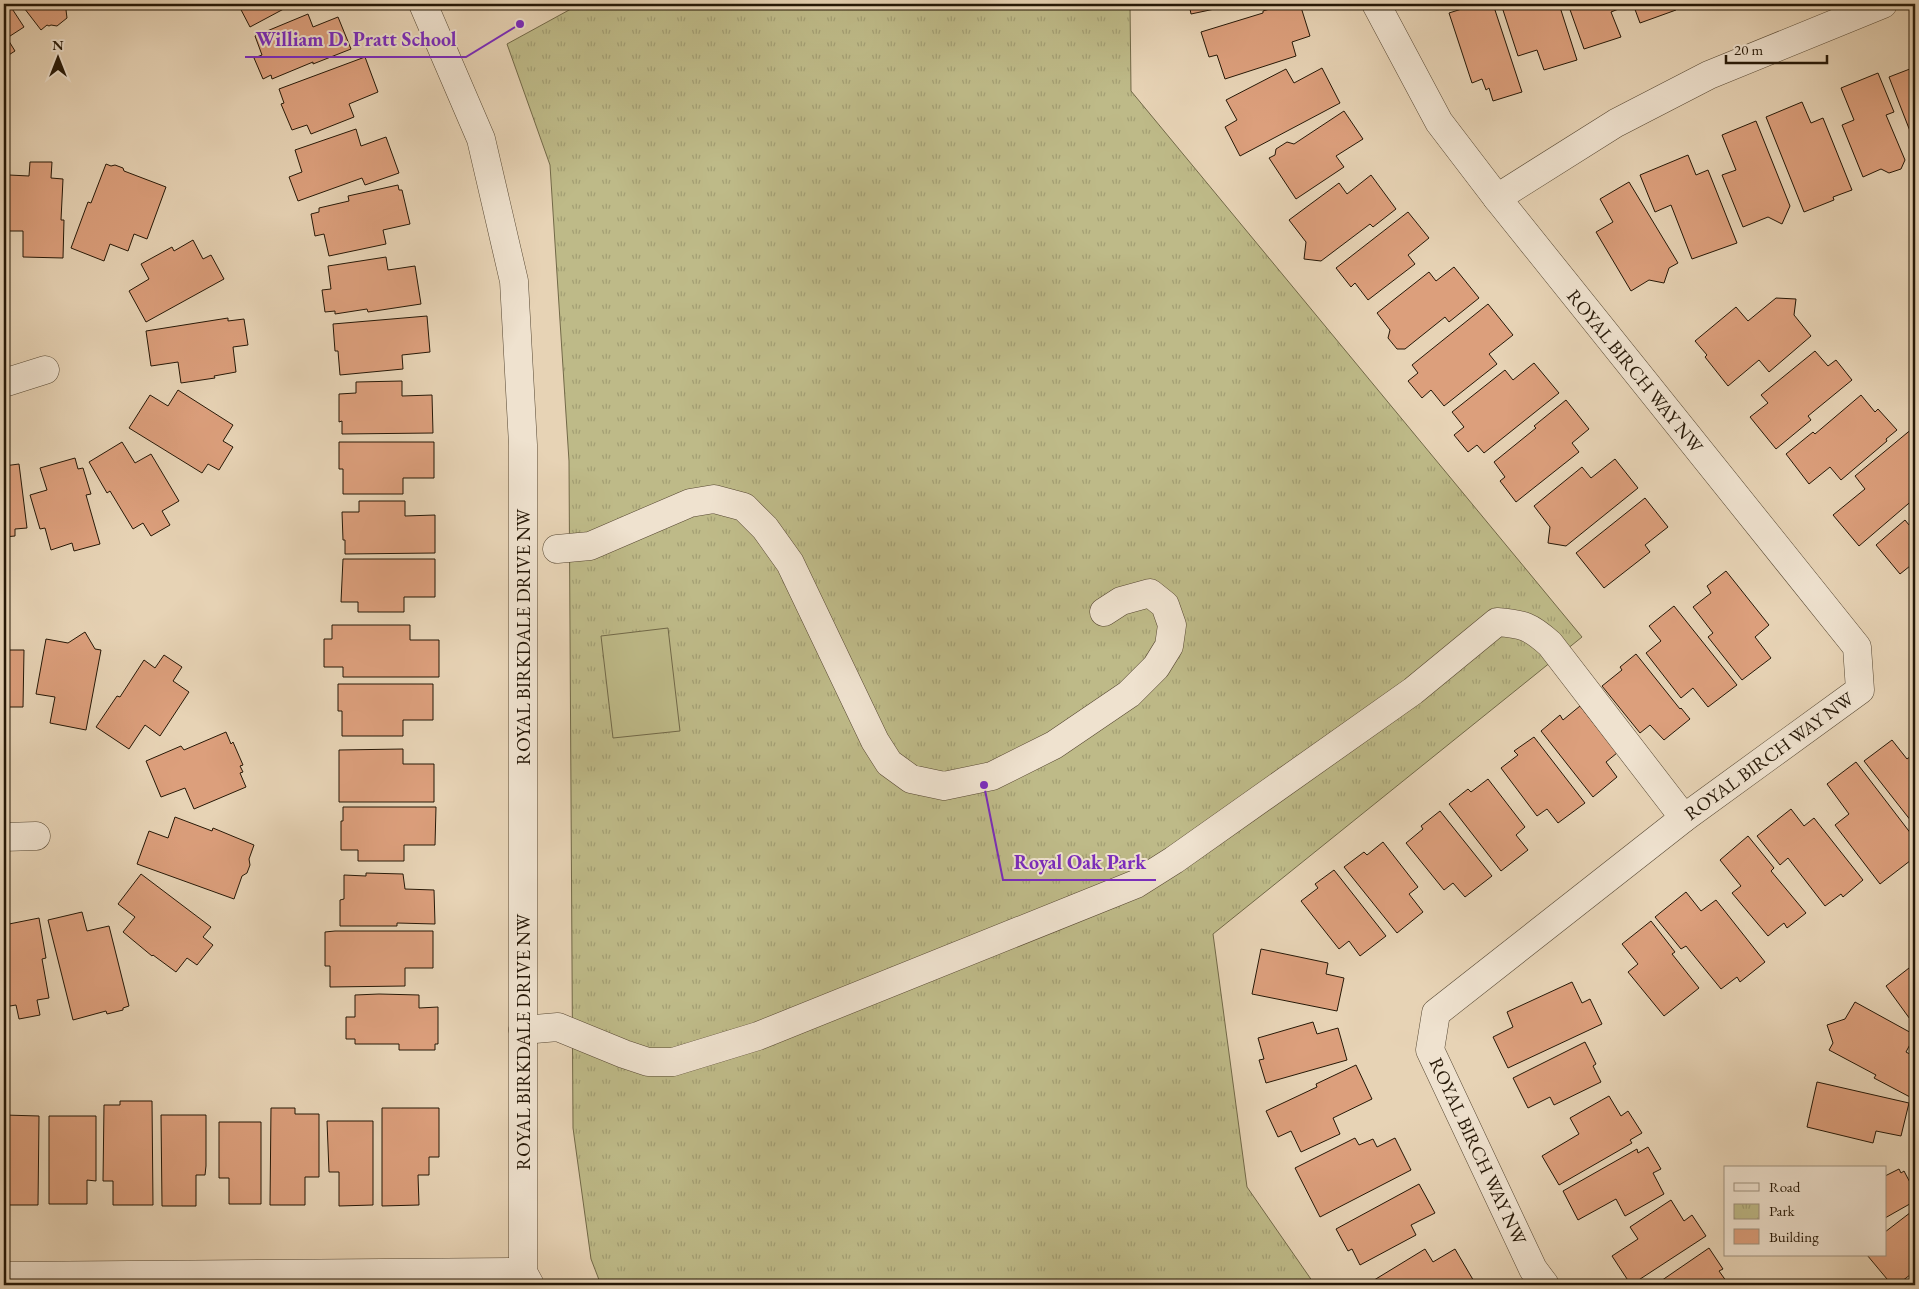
<svg xmlns="http://www.w3.org/2000/svg" width="1919" height="1289" font-family="'EB Garamond',serif">
<style>
.park{fill:url(#park-tufts);stroke:#726948}
.pitch{fill:#beba88;stroke:#726948}
.building{fill:#dc9f7c;stroke:#261807}
.lines{fill:none;stroke-linecap:round;stroke-linejoin:round}
.pedestrian-casing{stroke:#564732;stroke-width:29}
.minor-casing{stroke:#564732;stroke-width:29}
.pedestrian{stroke:#efe2cf;stroke-width:28}
.minor{stroke:#efe2cf;stroke-width:28}
.labels{text-anchor:middle;dominant-baseline:central;stroke-width:4;stroke-linejoin:round;paint-order:stroke}
.street-label{font-size:19px;fill:#261807;stroke:#efe2cf}
.leader{fill:none;stroke:#7b2cbf;stroke-width:2}
.callout-dot{fill:#7b2cbf;stroke:#efe2cf;stroke-width:2}
.callout-label{font-size:20px;text-anchor:middle;font-weight:bold;fill:#7b2cbf;stroke:#efe2cf;stroke-width:4;stroke-linejoin:round;paint-order:stroke}
</style>
<defs>
<pattern id="park-tufts" width="24" height="20" patternUnits="userSpaceOnUse" patternTransform="scale(1.25)"><rect width="24" height="20" fill="#beba88"/><path d="M3 7l-1-3M5 7V3M7 7l1-3M15 17l-1-3M17 17v-4M19 17l1-3" fill="none" stroke="#a39f74"/></pattern>
</defs>
<rect width="100%" height="100%" fill="#e7d3b5"/>
<filter id="stains"><feTurbulence type="fractalNoise" baseFrequency=".004" numOctaves="4"/><feColorMatrix values="0 0 0 0 .2 0 0 0 0 .09 0 0 0 0 .02 0 0 0 .5 -.17"/></filter>
<radialGradient id="worn" r=".72"><stop offset=".6" stop-color="#630" stop-opacity="0"/><stop offset="1" stop-color="#630" stop-opacity=".3"/></radialGradient>
<polygon class="park" points="580,4 1130,4 1131,91 1582,637 1213,934 1247,1187 1315,1285 601,1285 591,1259 573,1128 569,461 550,165 507,44"/>
<polygon class="pitch" points="668,628 680,731 613,738 601,636"/>
<g class="building">
<polygon points="4,4 9,4 24,27 7,38 15,51 4,58"/>
<polygon points="21,4 75,4 66,10 67,18 57,26 51,25 49,26 47,25 41,30"/>
<polygon points="238,4 293,4 250,27"/>
<polygon points="1189,4 1238,4 1191,14"/>
<polygon points="1286,4 1300,4 1310,36 1292,42 1296,56 1225,79 1217,55 1209,57 1201,32 1263,13 1263,11"/>
<polygon points="1467,4 1493,4 1522,92 1493,101 1489,88 1486,90 1482,79 1472,83 1449,13 1468,7"/>
<polygon points="1501,4 1559,4 1577,60 1544,70 1537,50 1518,56"/>
<polygon points="1568,4 1625,4 1626,6 1611,12 1621,37 1584,49"/>
<polygon points="1633,4 1674,4 1676,10 1640,23"/>
<polygon points="308,14 313,27 338,17 351,49 313,64 313,62 272,79 271,75 263,79 254,58 262,55 255,36"/>
<polygon points="365,57 378,92 349,104 354,117 311,134 307,125 292,130 281,104 284,103 279,89"/>
<polygon points="1915,67 1915,144 1889,77"/>
<polygon points="1322,68 1340,103 1240,156 1225,127 1237,120 1226,100 1286,69 1294,83"/>
<polygon points="1878,73 1894,112 1886,115 1905,160 1901,169 1889,173 1881,169 1863,177 1842,125 1854,120 1841,88"/>
<polygon points="1802,102 1811,123 1823,118 1852,190 1833,197 1834,200 1804,212 1766,117"/>
<polygon points="1344,111 1363,139 1336,156 1344,167 1296,199 1269,158 1275,155 1276,149 1287,142 1294,144"/>
<polygon points="1756,121 1790,206 1782,224 1768,217 1743,227 1722,175 1736,170 1722,135"/>
<polygon points="356,129 361,146 386,137 399,173 365,185 362,178 298,201 289,177 302,172 295,150"/>
<polygon points="1688,155 1696,175 1708,170 1737,243 1692,259 1671,205 1655,212 1640,175"/>
<polygon points="30,162 52,162 51,178 63,179 61,220 64,220 63,258 23,257 23,231 8,231 9,175 29,176"/>
<polygon points="106,164 111,166 115,165 123,168 124,171 166,187 147,239 134,234 128,251 110,244 104,261 71,248 88,202 91,203"/>
<polygon points="1371,175 1396,209 1373,227 1370,224 1321,261 1304,259 1306,242 1289,220 1339,183 1347,194"/>
<polygon points="1629,182 1678,263 1669,268 1664,283 1649,280 1631,291 1596,232 1613,222 1600,199"/>
<polygon points="398,185 399,190 402,190 410,224 383,230 386,244 329,256 324,234 315,236 311,214 319,212 319,208 349,201 348,196"/>
<polygon points="1408,212 1429,238 1408,255 1415,264 1368,300 1355,283 1351,287 1336,268"/>
<polygon points="193,240 203,259 211,255 224,279 146,322 129,291 149,279 141,264 172,247 174,251"/>
<polygon points="386,257 388,270 415,266 421,304 368,312 367,309 335,314 335,311 325,312 322,290 331,289 328,266"/>
<polygon points="1454,267 1479,298 1449,322 1445,317 1405,349 1397,349 1388,338 1390,330 1377,313 1429,272 1436,281"/>
<polygon points="1776,298 1796,299 1794,315 1811,336 1769,372 1759,360 1728,386 1705,357 1707,355 1695,341 1736,307 1748,321"/>
<polygon points="1488,304 1513,335 1489,354 1497,364 1444,406 1431,390 1422,398 1408,381 1418,373 1412,365"/>
<polygon points="427,316 430,352 402,355 403,369 340,375 338,351 335,351 333,324"/>
<polygon points="228,318 228,321 244,319 248,345 233,347 236,372 214,376 215,378 181,383 178,362 151,366 146,331"/>
<polygon points="1815,351 1828,366 1836,360 1852,380 1808,416 1811,420 1776,449 1750,417 1768,403 1761,395"/>
<polygon points="1534,363 1559,393 1484,453 1477,445 1468,452 1454,435 1464,427 1452,412 1505,370 1513,380"/>
<polygon points="402,381 402,396 432,395 433,433 342,434 342,421 339,422 339,394 356,393 356,382"/>
<polygon points="178,390 233,425 223,441 233,447 219,470 208,464 202,473 129,428 150,395 168,406"/>
<polygon points="1861,395 1875,412 1878,409 1897,430 1886,439 1887,441 1841,480 1830,467 1809,484 1786,454 1813,432 1815,434"/>
<polygon points="1566,400 1589,429 1572,443 1579,452 1516,502 1500,481 1505,477 1494,462 1536,428 1534,426"/>
<polygon points="1913,428 1915,430 1915,498 1859,546 1833,515 1865,489 1855,476"/>
<polygon points="122,442 135,463 151,454 179,501 162,511 170,525 151,536 143,523 133,529 110,491 107,493 89,462"/>
<polygon points="339,442 434,442 434,478 403,478 403,494 343,494 343,469 339,469"/>
<polygon points="75,458 78,469 83,468 91,494 86,495 100,544 74,551 72,543 51,550 45,528 40,529 30,495 47,490 40,468"/>
<polygon points="1615,459 1638,488 1566,546 1548,543 1550,527 1534,506 1582,467 1591,478"/>
<polygon points="19,464 27,528 15,529 15,536 4,537 4,466"/>
<polygon points="1645,498 1668,527 1645,545 1650,552 1604,588 1576,553"/>
<polygon points="359,501 405,501 405,516 435,515 435,553 345,554 345,540 343,540 342,512 359,512"/>
<polygon points="1905,520 1909,525 1915,520 1915,562 1900,574 1876,545"/>
<polygon points="343,559 435,559 435,597 404,597 404,612 358,612 358,602 341,602"/>
<polygon points="1726,571 1769,625 1755,637 1771,658 1742,680 1708,637 1713,633 1693,607 1711,593 1707,586"/>
<polygon points="1674,606 1737,685 1708,707 1693,688 1681,698 1646,653 1661,641 1649,626"/>
<polygon points="332,625 410,625 410,640 439,640 439,677 343,677 343,667 324,667 324,639 332,639"/>
<polygon points="85,632 95,649 101,650 86,730 50,723 55,697 36,694 46,639 68,643"/>
<polygon points="4,650 24,650 23,707 4,707"/>
<polygon points="1636,654 1680,709 1681,708 1690,719 1664,740 1650,725 1640,733 1602,686 1622,670 1620,667"/>
<polygon points="164,655 182,667 173,681 189,692 160,736 145,725 129,749 96,727 117,696 120,697 144,660 155,668"/>
<polygon points="338,684 433,684 433,720 403,720 403,736 342,736 342,711 338,711"/>
<polygon points="1580,706 1617,753 1606,762 1617,777 1593,797 1541,731 1560,715 1563,720"/>
<polygon points="226,732 231,744 233,742 243,765 240,766 243,772 240,773 246,787 194,809 185,788 161,797 146,761 181,746 184,750"/>
<polygon points="1534,737 1585,803 1558,823 1547,809 1537,816 1501,768 1518,755 1514,751"/>
<polygon points="1892,740 1907,759 1915,753 1915,826 1864,761"/>
<polygon points="403,749 403,764 434,764 434,802 339,802 339,750"/>
<polygon points="1856,762 1915,839 1915,857 1880,884 1835,825 1849,814 1827,784"/>
<polygon points="1488,779 1525,827 1516,835 1528,850 1501,871 1449,804 1468,789 1471,792"/>
<polygon points="343,807 436,807 435,845 404,845 404,861 358,861 358,850 341,850 341,821 343,821"/>
<polygon points="1791,809 1804,826 1814,818 1863,880 1843,897 1841,894 1825,906 1788,858 1780,865 1757,836"/>
<polygon points="1440,811 1492,876 1465,897 1453,883 1444,890 1406,843 1423,829 1421,826"/>
<polygon points="175,817 212,831 213,828 254,845 249,859 250,865 247,873 242,876 234,899 137,864 149,831 168,838"/>
<polygon points="1748,836 1774,868 1771,871 1806,913 1787,928 1784,923 1768,936 1732,893 1741,886 1720,860"/>
<polygon points="1383,842 1418,887 1409,894 1423,912 1397,933 1344,867 1364,852 1367,855"/>
<polygon points="1334,870 1386,936 1360,956 1349,941 1339,949 1301,901 1318,888 1315,884"/>
<polygon points="366,873 403,874 405,889 434,890 435,924 397,923 397,926 340,926 340,900 344,899 344,875 366,876"/>
<polygon points="141,874 211,927 203,937 213,945 197,965 187,958 176,972 153,955 152,956 123,932 135,917 118,904"/>
<polygon points="1686,892 1701,911 1716,900 1765,962 1740,982 1737,977 1721,989 1686,946 1681,949 1655,917"/>
<polygon points="82,912 87,931 109,926 129,1006 123,1008 123,1010 107,1014 106,1011 73,1020 48,920"/>
<polygon points="39,918 46,958 42,959 49,998 37,1000 40,1015 19,1019 16,1005 4,1007 4,943 8,943 4,925"/>
<polygon points="1651,921 1675,952 1672,954 1699,988 1664,1016 1628,972 1638,964 1622,944"/>
<polygon points="335,931 433,931 433,968 405,968 405,986 330,987 330,966 325,966 325,932"/>
<polygon points="1261,949 1328,963 1326,974 1344,978 1337,1011 1252,994"/>
<polygon points="1909,968 1915,974 1915,1026 1886,986"/>
<polygon points="1572,982 1582,1003 1590,999 1602,1024 1508,1068 1493,1037 1513,1027 1507,1012"/>
<polygon points="379,994 419,995 419,1008 438,1007 438,1044 435,1044 435,1050 399,1050 399,1044 355,1044 355,1039 346,1039 346,1017 355,1017 355,995"/>
<polygon points="1855,1002 1915,1035 1906,1052 1915,1057 1915,1086 1910,1097 1874,1078 1876,1075 1829,1050 1833,1043 1827,1025 1845,1019"/>
<polygon points="1313,1022 1317,1034 1338,1028 1347,1060 1266,1083 1259,1060 1264,1059 1258,1038"/>
<polygon points="1585,1042 1596,1064 1593,1066 1601,1082 1554,1105 1550,1097 1528,1108 1513,1078"/>
<polygon points="1356,1065 1372,1099 1333,1118 1340,1134 1301,1152 1291,1131 1278,1137 1266,1111 1317,1087 1316,1084"/>
<polygon points="1817,1082 1909,1103 1901,1136 1876,1131 1873,1143 1807,1127"/>
<polygon points="1609,1096 1621,1116 1628,1111 1642,1133 1630,1140 1632,1143 1559,1185 1542,1156 1579,1134 1570,1118"/>
<polygon points="120,1101 152,1101 153,1205 113,1205 113,1181 103,1181 104,1105 120,1105"/>
<polygon points="271,1108 295,1108 295,1114 319,1114 319,1177 305,1177 305,1205 270,1205"/>
<polygon points="382,1108 439,1108 439,1157 429,1157 429,1175 418,1175 419,1205 382,1206"/>
<polygon points="4,1115 39,1116 38,1205 4,1205"/>
<polygon points="161,1115 206,1115 206,1166 205,1175 196,1175 196,1206 162,1206"/>
<polygon points="49,1116 96,1116 96,1181 87,1180 87,1204 49,1204"/>
<polygon points="327,1121 373,1121 373,1205 339,1206 339,1172 329,1172"/>
<polygon points="219,1122 261,1122 261,1204 229,1204 229,1178 219,1178"/>
<polygon points="1355,1138 1359,1145 1373,1139 1377,1147 1395,1138 1411,1170 1320,1217 1295,1168"/>
<polygon points="1648,1147 1661,1169 1653,1173 1664,1194 1625,1216 1616,1199 1578,1220 1563,1191 1637,1149 1638,1153"/>
<polygon points="1899,1169 1901,1173 1904,1171 1915,1192 1915,1201 1885,1218 1885,1176"/>
<polygon points="1419,1184 1435,1213 1411,1225 1416,1235 1360,1265 1352,1249 1348,1251 1336,1229"/>
<polygon points="1671,1200 1684,1221 1692,1215 1706,1236 1631,1285 1612,1256 1638,1239 1630,1227"/>
<polygon points="1915,1209 1915,1271 1897,1285 1892,1285 1867,1255 1885,1255 1885,1232"/>
<polygon points="1709,1248 1723,1269 1719,1271 1729,1285 1655,1285"/>
<polygon points="1425,1249 1433,1262 1455,1249 1475,1283 1471,1285 1366,1285"/>
</g>
<g class="lines">
<g class="pedestrian-casing">
<g id="pedestrian">
<polyline points="557,549 590,546 690,503 714,499 744,507 765,528 790,563 875,741 889,763 911,779 944,786 992,776 1054,745 1129,694 1156,667 1169,646 1172,625 1165,605 1150,593 1121,601 1104,612"/>
<path d="M523,1030l35,-3 66,27 24,8h25l85,-26 378,-152 38,-24 239,-169 84,-69c26,2 33,4 53,22l134,174"/>
</g>
</g>
<g class="minor-casing">
<g id="minor">
<polyline points="423,4 481,139 514,281 523,445 523,1272 530,1285"/>
<polyline points="1376,4 1439,122 1497,198 1857,647 1860,690 1684,818 1436,1013 1430,1050 1533,1269 1545,1285"/>
<polyline points="1497,198 1616,123 1709,75 1883,4"/>
<polyline points="4,383 45,370"/>
<polyline points="4,837 36,836"/>
<polyline points="4,1276 523,1272"/>
</g>
</g>
<use href="#pedestrian" class="pedestrian"/>
<use href="#minor" class="minor"/>
</g>
<g class="labels">
<g class="street-label">
<text transform="translate(1635 371) rotate(51)">ROYAL BIRCH WAY NW</text>
<text transform="translate(523 637) rotate(-90)">ROYAL BIRKDALE DRIVE NW</text>
<text transform="translate(1769 756) rotate(-36)">ROYAL BIRCH WAY NW</text>
<text transform="translate(523 1042) rotate(-90)">ROYAL BIRKDALE DRIVE NW</text>
<text transform="translate(1478 1151) rotate(65)">ROYAL BIRCH WAY NW</text>
</g>
</g>
<path class="leader" d="M520 24L466 57H245M984 785L1003 880H1156"/>
<g class="callout-dot">
<circle cx="520" cy="24" r="5"/>
<circle cx="984" cy="785" r="5"/>
</g>
<g class="callout-label">
<text x="356" y="46">William D. Pratt School</text>
<text x="1080" y="869">Royal Oak Park</text>
</g>
<rect width="1919" height="1289" fill="none" stroke="#e7d3b5" stroke-width="20"/>
<rect x="5" y="5" width="1909" height="1279" fill="none" stroke="#261807" stroke-width="2.5"/>
<rect x="10" y="10" width="1899" height="1269" fill="none" stroke="#261807"/>
<rect x="1724" y="1166" width="162" height="90" fill="#efe2cf" stroke="#9f917f"/>
<rect x="1734" y="1183" width="25" height="8" fill="#efe2cf" stroke="#9f917f"/>
<text x="1769" y="1192" font-size="15" fill="#261807">Road</text>
<rect x="1734" y="1204" width="25" height="15" fill="url(#park-tufts)" stroke="#9f917f"/>
<text x="1769" y="1216" font-size="15" fill="#261807">Park</text>
<rect x="1734" y="1229" width="25" height="15" fill="#dc9f7c" stroke="#9f917f"/>
<text x="1769" y="1242" font-size="15" fill="#261807">Building</text>
<g transform="translate(58 58)" stroke="#efe2cf" stroke-width="4" paint-order="stroke">
<path d="M0-4L9 19L0 12L-9 19Z" fill="#261807"/>
<text y="-8" font-size="14" font-weight="bold" text-anchor="middle" fill="#261807">N</text>
</g>
<path d="M1726 55v8h101v-8" fill="none" stroke="#261807" stroke-width="2.5"/>
<text x="1734" y="55" font-size="15" fill="#261807" stroke="#efe2cf" stroke-width="4" paint-order="stroke">20 m</text>
<rect width="100%" height="100%" filter="url(#stains)"/>
<rect width="100%" height="100%" fill="url(#worn)"/>
</svg>
